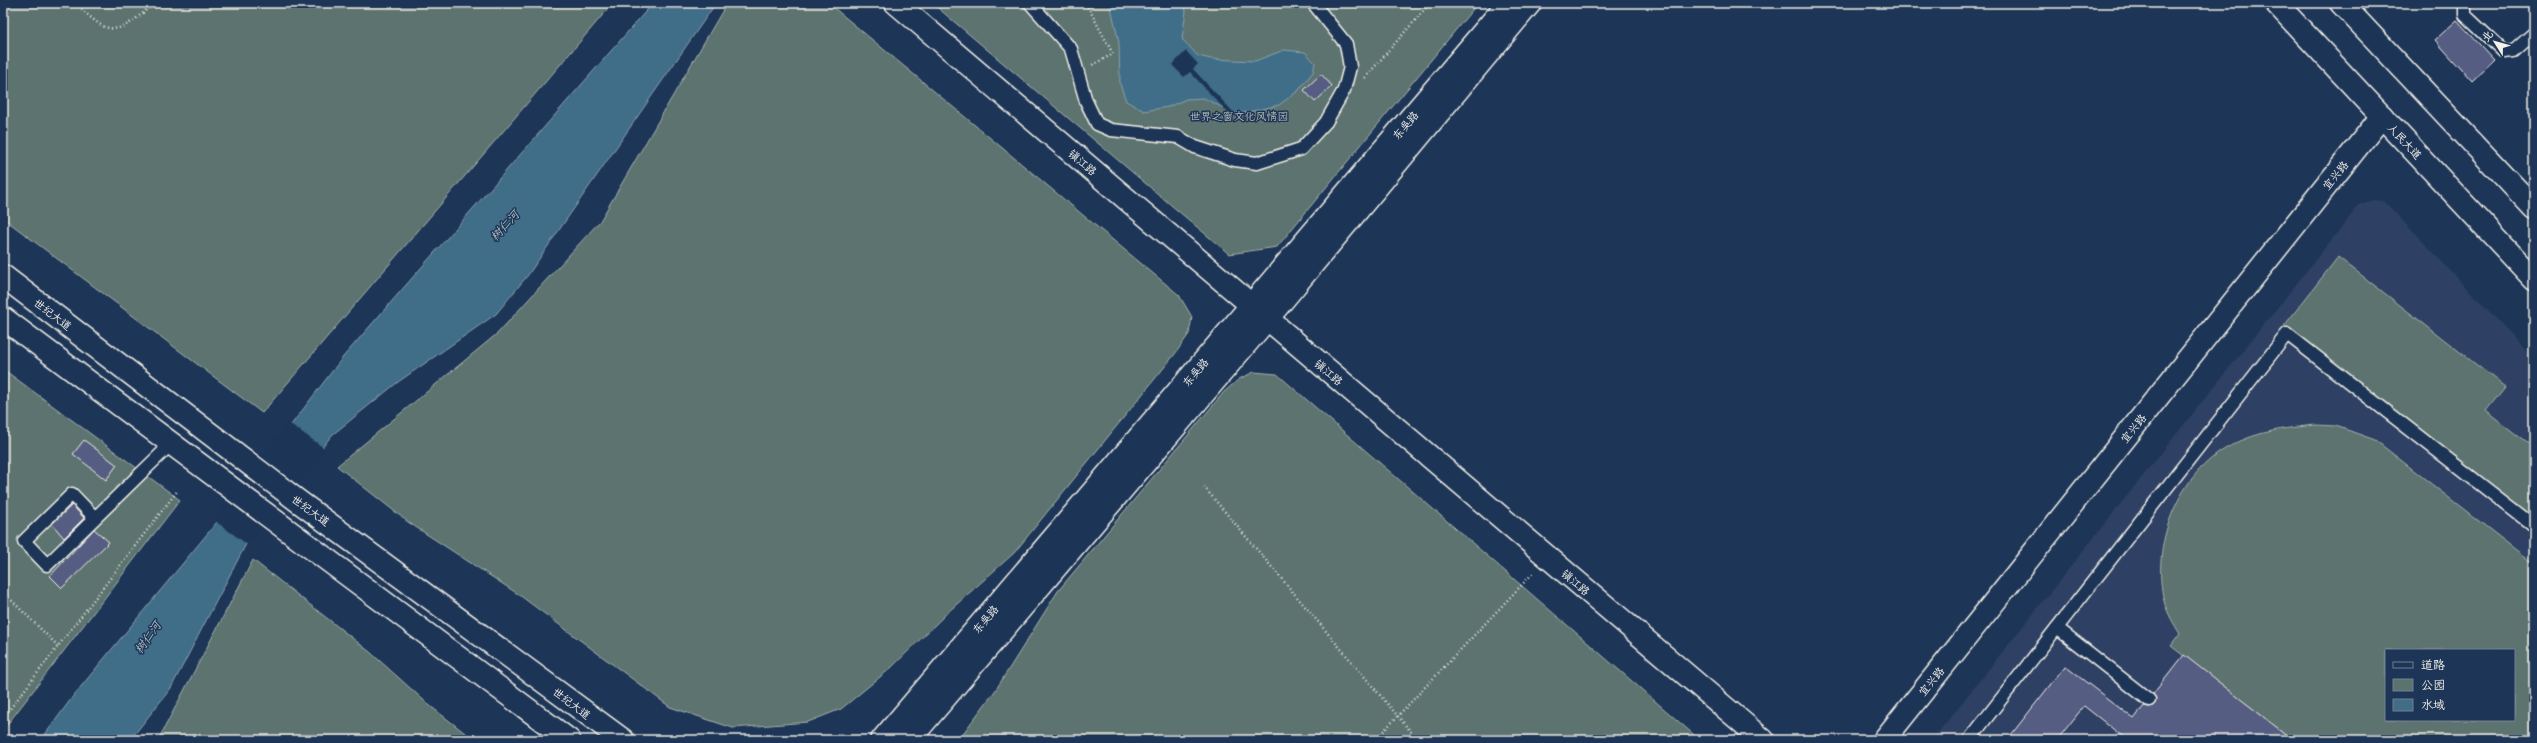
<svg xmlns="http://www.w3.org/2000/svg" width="2537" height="743" font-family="'Playpen Sans','LXGW WenKai TC',sans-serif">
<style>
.built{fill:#2e4164;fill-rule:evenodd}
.green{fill:#5b736f;stroke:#a8b2ac;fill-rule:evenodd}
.water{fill:#416d87;stroke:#89a2ae}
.pier{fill:#1d3557}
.building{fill:#565d83;stroke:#f4f1e8}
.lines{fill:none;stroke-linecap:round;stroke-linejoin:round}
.service-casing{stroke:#f4f1e8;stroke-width:15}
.minor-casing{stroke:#f4f1e8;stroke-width:25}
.tertiary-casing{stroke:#f4f1e8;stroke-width:25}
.secondary-casing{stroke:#f4f1e8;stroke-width:25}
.path{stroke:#f4f1e8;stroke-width:2.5;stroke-dasharray:1 3;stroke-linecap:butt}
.service{stroke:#1d3557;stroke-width:12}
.minor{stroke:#1d3557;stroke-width:22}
.tertiary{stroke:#1d3557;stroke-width:22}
.secondary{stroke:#1d3557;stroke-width:22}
.labels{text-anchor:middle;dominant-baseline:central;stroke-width:3;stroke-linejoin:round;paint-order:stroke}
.park-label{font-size:11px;fill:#b7bfb8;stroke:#1d3557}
.street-label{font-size:11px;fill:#f4f1e8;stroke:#1d3557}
.water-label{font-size:12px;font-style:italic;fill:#b5c3c6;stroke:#1d3557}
</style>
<rect width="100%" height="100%" fill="#1d3557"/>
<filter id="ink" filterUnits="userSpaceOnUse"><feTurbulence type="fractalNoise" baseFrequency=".025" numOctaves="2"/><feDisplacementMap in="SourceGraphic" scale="8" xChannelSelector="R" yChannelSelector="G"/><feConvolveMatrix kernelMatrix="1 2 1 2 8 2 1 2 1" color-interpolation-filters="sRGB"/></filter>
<g filter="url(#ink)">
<path class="built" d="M2373,200l11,1 150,157v382h-602l428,-536zM2386,650h128v70h-128z"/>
<g class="green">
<polygon points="3,3 613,3 262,413 3,218"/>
<polygon points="727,3 828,3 1179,295 1192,317 1189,334 1175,354 1014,553 948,612 891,668 841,709 808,722 733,728 670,707 518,594 408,522 337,466 498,333 600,221"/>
<polygon points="932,3 1478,3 1277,247 1229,254"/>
<polygon points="2338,257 2505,387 2486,411 2534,448 2534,520 2284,326"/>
<polygon points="3,369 180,500 3,730"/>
<polygon points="1254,372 1277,374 1700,740 958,740 995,691 1058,591 1224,392 1239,379"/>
<path d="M2316,425l20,1 39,14 159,124v176h-241l-122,-94 9,-12c-6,-10 -13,-21 -16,-33 -13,-54 12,-123 61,-152 28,-17 59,-21 91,-24zM2386,650h128v70h-128z"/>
<polygon points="253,560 370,652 429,705 474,740 158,740"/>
</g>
<g class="water">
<polygon points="653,3 716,3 528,275 496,314 398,382 332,435 246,544 171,688 130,740 41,740 74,695 217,522 343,357"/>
<polygon points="1110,3 1183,3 1186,11 1182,39 1198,56 1211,59 1255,61 1284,50 1305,52 1315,63 1313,72 1298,91 1279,105 1248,112 1235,114 1204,98 1186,99 1168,107 1144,111 1126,101 1120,84 1119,43"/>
</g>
<g class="pier">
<polygon points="1186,51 1198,64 1193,69 1235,114 1234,115 1229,114 1190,72 1184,77 1172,65"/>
<polygon points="289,423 324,448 248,545 215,521"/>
</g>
<g class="building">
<polygon points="2457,20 2494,60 2472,81 2435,40"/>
<polygon points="1321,74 1332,86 1315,102 1304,90"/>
<polygon points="84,440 117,465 106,480 73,454"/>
<polygon points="72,505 84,518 64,538 52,524"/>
<polygon points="94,529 109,542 62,588 50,576"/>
<polygon points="2184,655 2293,740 2127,740 2084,706 2057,740 2007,740 2065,666 2134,719 2144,706 2151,707 2155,704 2156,698 2153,694"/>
</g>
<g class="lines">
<g class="service-casing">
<g id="service">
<polyline points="1030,3 1071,49 1086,101 1097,124 1111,130 1178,137 1195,147 1235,160 1257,163 1301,149 1326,122 1344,90 1350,67 1346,44 1313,3"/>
<polyline points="2465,3 2465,15 2504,52 2514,51 2534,33"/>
<polyline points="95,518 72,494 24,541 47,565 171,444"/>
<polyline points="2057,628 2149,700"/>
<polyline points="1969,740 2287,334 2534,526"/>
</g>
</g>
<g class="minor-casing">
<polyline id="minor" points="1884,740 2382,116"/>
</g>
<g class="tertiary-casing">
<g id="tertiary">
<polyline points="896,3 1763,740"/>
<polyline points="3,276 298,501 623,740"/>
<polyline points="3,318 569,740"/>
<polyline points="882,740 1508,3"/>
<polyline points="909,740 1267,319 1530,3"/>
</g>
</g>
<g class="secondary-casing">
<g id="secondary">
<polyline points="2276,3 2534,279"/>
<polyline points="2341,3 2534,208"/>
</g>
</g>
<g class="path">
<path d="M76,3c34,36 43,32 78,0"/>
<polyline points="1086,3 1113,54 1092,65"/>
<polyline points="1365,78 1430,3"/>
<polyline points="1204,487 1418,740"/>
<polyline points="3,592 58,646"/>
<polyline points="3,718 178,490"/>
<polyline points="1375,740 1534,572"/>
</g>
<use href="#service" class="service"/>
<use href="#minor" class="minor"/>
<use href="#tertiary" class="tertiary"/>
<use href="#secondary" class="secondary"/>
</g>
</g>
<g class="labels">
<g class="park-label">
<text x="1239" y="115">世界之窗文化风情园</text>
</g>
<g class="street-label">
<text transform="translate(1405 125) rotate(-50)">东吴路</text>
<text transform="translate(2405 141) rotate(47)">人民大道</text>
<text transform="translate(1083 162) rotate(40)">镇江路</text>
<text transform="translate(2335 175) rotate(-51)">宜兴路</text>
<text transform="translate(53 314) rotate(37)">世纪大道</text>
<text transform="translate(1195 372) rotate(-50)">东吴路</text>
<text transform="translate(1329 372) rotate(40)">镇江路</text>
<text transform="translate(2133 428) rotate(-51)">宜兴路</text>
<text transform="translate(311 510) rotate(36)">世纪大道</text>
<text transform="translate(1576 582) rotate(40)">镇江路</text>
<text transform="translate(985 619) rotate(-50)">东吴路</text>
<text transform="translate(1931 681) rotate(-51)">宜兴路</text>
<text transform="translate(572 703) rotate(37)">世纪大道</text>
</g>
<g class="water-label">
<text transform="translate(504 225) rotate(-48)">树仁河</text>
<text transform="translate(147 637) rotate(-55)">树仁河</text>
</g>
</g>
<rect width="2537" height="743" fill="none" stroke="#1d3557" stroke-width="16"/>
<rect x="8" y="8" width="2521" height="727" fill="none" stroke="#f4f1e8" stroke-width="1.5" filter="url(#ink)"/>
<rect x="2385" y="649" width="130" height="72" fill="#1d3557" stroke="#738091"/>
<rect x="2393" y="662" width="20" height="6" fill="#1d3557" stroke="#738091"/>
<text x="2421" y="669" font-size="12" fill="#f4f1e8">道路</text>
<rect x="2393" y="679" width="20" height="12" fill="#5b736f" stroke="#738091"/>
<text x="2421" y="689" font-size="12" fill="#f4f1e8">公园</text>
<rect x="2393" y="699" width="20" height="12" fill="#416d87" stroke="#738091"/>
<text x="2421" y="709" font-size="12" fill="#f4f1e8">水域</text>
<g transform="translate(2495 42) rotate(307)" stroke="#1d3557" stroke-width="3" paint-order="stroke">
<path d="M0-3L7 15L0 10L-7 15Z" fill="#f4f1e8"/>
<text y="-6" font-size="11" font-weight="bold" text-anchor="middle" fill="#f4f1e8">北</text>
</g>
</svg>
